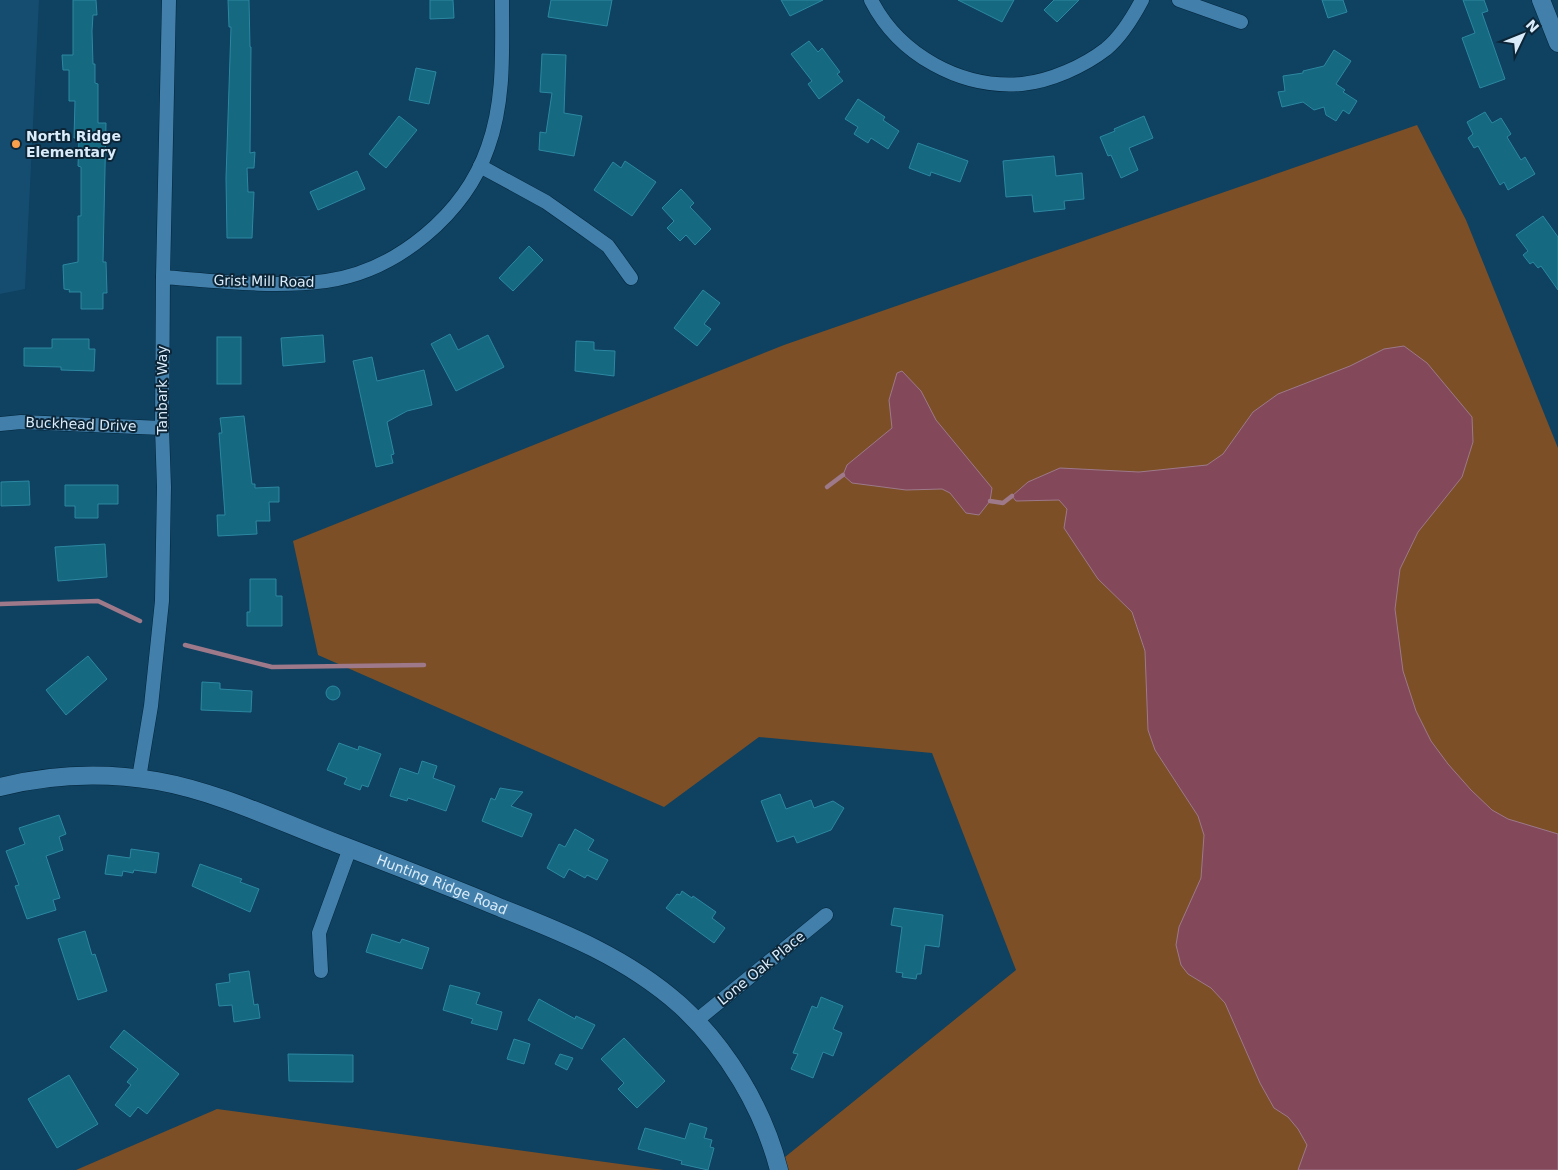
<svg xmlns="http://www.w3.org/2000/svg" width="1558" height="1170" font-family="'DejaVu Sans',sans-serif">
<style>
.built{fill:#144d70}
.green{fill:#7c4f27}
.water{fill:#83485a;stroke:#9d798a}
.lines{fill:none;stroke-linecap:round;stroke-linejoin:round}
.stream{stroke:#9d798a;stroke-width:4.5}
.building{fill:#156980;stroke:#2c88a2}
.minor-casing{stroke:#04263c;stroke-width:15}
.tertiary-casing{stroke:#04263c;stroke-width:19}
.minor{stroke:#4280ab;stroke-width:14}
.tertiary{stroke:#4280ab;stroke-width:18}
.poi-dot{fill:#f9a04c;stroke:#0c2638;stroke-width:2}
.labels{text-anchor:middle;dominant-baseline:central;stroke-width:4;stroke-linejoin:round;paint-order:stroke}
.poi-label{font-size:14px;font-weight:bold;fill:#daecfa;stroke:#0c2638;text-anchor:start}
.street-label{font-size:14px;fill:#daecfa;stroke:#0c2638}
</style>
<rect width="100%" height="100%" fill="#0f4160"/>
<polygon class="built" points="0,0 39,0 25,289 0,294"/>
<g class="green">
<polygon points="1417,125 1466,220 1558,448 1558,1170 769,1170 1016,970 932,753 759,737 664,807 318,655 293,541 784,345"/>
<polygon points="217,1109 664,1170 76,1170"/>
</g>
<g class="water">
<polygon points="1404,346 1427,363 1472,417 1473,442 1462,477 1418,532 1400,569 1395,609 1403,671 1416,711 1431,741 1448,764 1471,790 1492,810 1508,819 1558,834 1558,1170 1298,1170 1307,1145 1298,1129 1288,1117 1274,1108 1260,1083 1225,1003 1211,988 1188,974 1181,965 1176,945 1179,927 1201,878 1204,835 1198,816 1155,750 1148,730 1145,651 1132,612 1098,579 1064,528 1067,509 1059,500 1016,501 1012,496 1028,482 1060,468 1139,472 1207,465 1223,454 1253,412 1278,394 1350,366 1384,349"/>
<polygon points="902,371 921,391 936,420 992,488 990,501 979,515 966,513 950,493 942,489 906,490 852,483 843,475 847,465 892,428 889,400 897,373"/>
</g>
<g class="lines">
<g class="stream">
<polyline points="827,487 843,475"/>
<polyline points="990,501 1003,503 1012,496"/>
<polyline points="0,604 98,601 140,621"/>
<polyline points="185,645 272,667 424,665"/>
</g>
</g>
<g class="building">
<polygon points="73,0 96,0 97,15 93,15 92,31 93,64 95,64 95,83 98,84 98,123 106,123 103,262 106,262 107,293 103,293 103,309 81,309 81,292 69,292 70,290 64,289 63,265 78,262 78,216 81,216 81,167 78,166 79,138 74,138 75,101 69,101 69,70 63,70 62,55 73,55"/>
<polygon points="228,0 249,0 250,47 251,47 250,153 255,152 254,168 247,168 248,192 254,192 252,238 227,238 226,178 231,27 229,27"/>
<polygon points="430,0 453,0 454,18 430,19"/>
<polygon points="551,0 612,0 607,26 548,17"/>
<polygon points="781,0 823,0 790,16"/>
<polygon points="958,0 1014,0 1002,22"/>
<polygon points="1054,0 1079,0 1057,22 1044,10"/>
<polygon points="1322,0 1343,0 1347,12 1328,18"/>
<polygon points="1463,0 1484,0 1488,11 1482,13 1505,79 1480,88 1462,38 1475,33"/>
<polygon points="809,41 818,52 822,48 840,72 837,74 843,81 819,99 808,84 812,81 791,54"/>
<polygon points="1334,50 1351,61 1336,84 1345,90 1343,92 1357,101 1349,114 1343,110 1336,121 1326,115 1324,107 1314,110 1303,102 1282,107 1278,92 1285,91 1283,76 1303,73 1303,71 1324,66"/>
<polygon points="542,54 566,55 564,113 582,116 574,156 539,150 540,132 546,133 552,93 540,92"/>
<polygon points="416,68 436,72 429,104 409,100"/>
<polygon points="858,99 885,117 883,120 899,131 888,149 871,138 868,143 854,134 858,127 845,119"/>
<polygon points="1485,112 1492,123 1501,118 1511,134 1507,137 1521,160 1525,157 1535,174 1508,190 1504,182 1500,185 1478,146 1474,148 1468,138 1473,134 1467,122"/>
<polygon points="399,116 417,130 386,168 369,154"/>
<polygon points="1144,116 1153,138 1129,148 1138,170 1121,178 1111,155 1108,156 1100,137 1115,131 1114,129"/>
<polygon points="918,143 968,161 960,182 931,172 930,176 909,168"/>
<polygon points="1054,156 1056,176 1082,173 1084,199 1064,201 1065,209 1034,212 1032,195 1006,197 1003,161"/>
<polygon points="625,161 656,182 632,216 594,190 613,162 621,168"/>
<polygon points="357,171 365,189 318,210 310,192"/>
<polygon points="681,189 694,203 690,207 711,229 695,245 686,235 680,241 667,228 674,221 662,208"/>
<polygon points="1543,216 1558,237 1558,290 1541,266 1538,268 1533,262 1530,264 1523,255 1528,251 1516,235"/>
<polygon points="529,246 543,260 513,291 499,278"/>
<polygon points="703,290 720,303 704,324 711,329 697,346 674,328"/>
<polygon points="450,334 458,350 488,335 504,367 456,391 431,344"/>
<polygon points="323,335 325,362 283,366 281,338"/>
<rect x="217" y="337" width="24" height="47"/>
<polygon points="52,339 89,339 89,349 95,349 94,371 61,370 61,367 24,366 24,348 52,348"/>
<polygon points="576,341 594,342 594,350 615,351 614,376 575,371"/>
<polygon points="372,357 377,381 424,370 432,405 407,411 387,422 394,454 391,455 393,463 376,467 353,361"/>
<polygon points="244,416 252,484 255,484 255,488 279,487 279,502 269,502 270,521 256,521 257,534 218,536 217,515 225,515 219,433 222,433 220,418"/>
<polygon points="29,481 30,505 1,506 1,482"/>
<polygon points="65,485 118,485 118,504 98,504 98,518 75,518 75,506 65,506"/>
<polygon points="105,544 107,577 58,581 55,547"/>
<polygon points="250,579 276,579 276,596 282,596 282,626 247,626 247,612 250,612"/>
<polygon points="88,656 107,679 66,715 46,690"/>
<polygon points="202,682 220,683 220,689 252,691 251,712 201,710"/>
<circle cx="333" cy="693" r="7"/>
<polygon points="339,743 358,750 359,746 381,754 368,787 362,785 360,790 344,784 347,778 327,770"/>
<polygon points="422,761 437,766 433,778 455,786 446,811 408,798 407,801 390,796 400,768 418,774"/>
<polygon points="500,788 523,792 511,806 532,814 522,837 482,821 491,798 495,800"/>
<polygon points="780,794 786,809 811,800 814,808 833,801 844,808 831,830 797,843 794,836 777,842 761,801"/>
<polygon points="59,815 66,834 59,837 63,850 46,856 60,898 53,900 56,910 27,919 15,886 19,885 6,851 25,844 19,828"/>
<polygon points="575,829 594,840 588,850 608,860 597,880 587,875 585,878 569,869 564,878 547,868 559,844 565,847"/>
<polygon points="131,849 159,853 156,873 134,870 133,873 123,871 122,876 105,874 108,855 130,858"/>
<polygon points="200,864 242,879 240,882 259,889 250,912 192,886"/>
<polygon points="682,891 692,898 693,896 716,912 712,918 725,928 714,943 666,908 677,894 680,895"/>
<polygon points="894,908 943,915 939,947 925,945 921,974 917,974 916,979 902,977 903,973 896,972 902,927 891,925"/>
<polygon points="85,931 92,955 95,954 107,991 78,1000 58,939"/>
<polygon points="372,934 400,943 402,939 429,948 422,969 366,952"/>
<polygon points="249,971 254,1005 258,1004 260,1018 234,1022 232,1005 219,1006 216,984 230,982 229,974"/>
<polygon points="450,985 480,993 476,1004 502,1012 497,1030 471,1023 473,1019 443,1010"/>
<polygon points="821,997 843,1006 833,1029 842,1033 833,1056 823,1052 813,1078 791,1069 798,1054 793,1053 812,1006 817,1008"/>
<polygon points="539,999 575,1019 576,1016 595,1025 582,1049 528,1020"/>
<polygon points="124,1030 179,1074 147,1114 138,1107 130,1117 115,1105 131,1085 127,1082 138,1069 110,1047"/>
<polygon points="624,1038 665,1081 637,1108 618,1089 624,1083 601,1059"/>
<polygon points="514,1039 530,1044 524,1064 507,1059"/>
<polygon points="288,1054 353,1055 353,1082 289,1081"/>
<polygon points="560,1054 573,1058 567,1070 555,1064"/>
<polygon points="69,1075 98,1124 57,1148 28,1099"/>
<polygon points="690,1123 707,1128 704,1138 712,1140 710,1147 714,1148 708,1170 681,1164 682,1161 638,1149 645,1128 685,1139"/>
</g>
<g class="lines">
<g class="minor-casing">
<g id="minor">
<path d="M871,0c28,55 90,89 151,84 29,-3 62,-18 84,-35 16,-13 27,-32 36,-49"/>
<polyline points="1179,0 1241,22"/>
<polyline points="480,166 546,202 583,228 608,246 631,278"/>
<path d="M163,277c53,4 110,11 163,4 71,-10 139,-67 162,-134 17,-47 14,-98 14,-147"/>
<polyline points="0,424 21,422 162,428"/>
<polyline points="139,778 151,706 162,601 164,487 162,428 163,277 169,0"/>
<polyline points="321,971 319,933 350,848"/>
<polyline points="696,1021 826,915"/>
</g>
</g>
<g class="tertiary-casing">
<g id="tertiary">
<polyline points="1541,0 1558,43"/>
<path id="s1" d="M0,787c52,-13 104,-15 157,-6 62,11 121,40 179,62 55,21 110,42 165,65 64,25 126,50 179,97 47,43 83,103 99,165"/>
</g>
</g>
<use href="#minor" class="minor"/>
<use href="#tertiary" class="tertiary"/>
</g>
<circle class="poi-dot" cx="16" cy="144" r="5"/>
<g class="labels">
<g class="poi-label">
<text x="26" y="136">North Ridge<tspan x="26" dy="16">Elementary</tspan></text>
</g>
<g class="street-label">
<text transform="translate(264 281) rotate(1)">Grist Mill Road</text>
<text transform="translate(162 390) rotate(-90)">Tanbark Way</text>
<text transform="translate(81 424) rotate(2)">Buckhead Drive</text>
<text stroke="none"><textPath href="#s1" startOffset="462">Hunting Ridge Road</textPath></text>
<text transform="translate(761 968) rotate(-39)">Lone Oak Place</text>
</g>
</g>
<g transform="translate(1523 35) rotate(47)" stroke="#0c2638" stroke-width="4" paint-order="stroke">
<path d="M0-4L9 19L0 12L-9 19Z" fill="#daecfa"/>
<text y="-8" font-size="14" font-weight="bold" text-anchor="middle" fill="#daecfa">N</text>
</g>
</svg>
